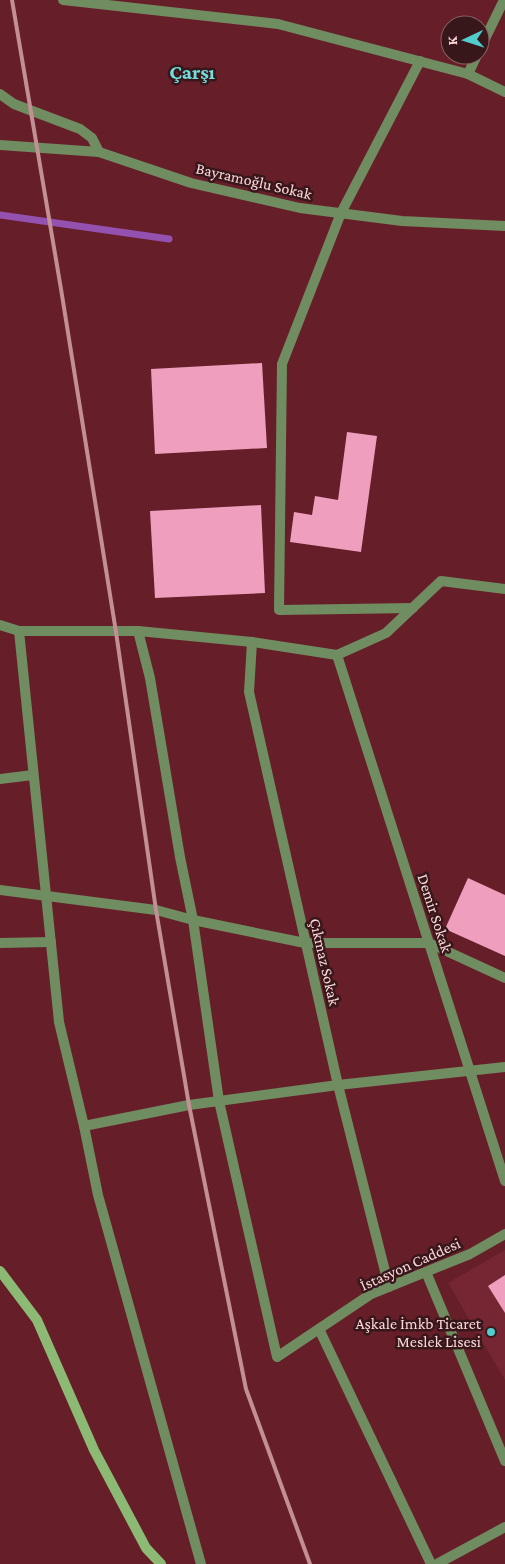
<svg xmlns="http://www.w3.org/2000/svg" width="505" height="1564" font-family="'Crimson Pro',serif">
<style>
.built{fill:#762633}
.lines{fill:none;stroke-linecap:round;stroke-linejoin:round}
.stream{stroke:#9551b0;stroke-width:7}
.building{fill:#ef9ebd}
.street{stroke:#708c61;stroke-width:10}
.secondary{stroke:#8cb974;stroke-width:10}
.rail{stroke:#c18f94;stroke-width:4}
.poi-dot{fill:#52cdcd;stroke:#37171a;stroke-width:2}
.labels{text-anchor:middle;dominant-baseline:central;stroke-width:5;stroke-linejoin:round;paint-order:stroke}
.street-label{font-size:16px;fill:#fcd8d9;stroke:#37171a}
.poi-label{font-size:16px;fill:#fcd8d9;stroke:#37171a;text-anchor:end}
.district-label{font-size:21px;font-weight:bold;fill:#71dedd;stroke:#37171a}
</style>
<rect width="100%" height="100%" fill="#661e29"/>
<polygon class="built" points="505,1250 505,1380 448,1283"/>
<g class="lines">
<polyline class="stream" points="0,215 169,239"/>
</g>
<g class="building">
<polygon points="262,363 267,448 155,454 151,369"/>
<polygon points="347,432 377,436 361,552 290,542 294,512 312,515 315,496 338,500"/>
<polygon points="261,505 265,593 155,598 150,511"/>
<polygon points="468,878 505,895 505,956 445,929"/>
<polygon points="505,1275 505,1313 488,1286"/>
</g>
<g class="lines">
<g class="street">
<polyline points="63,0 278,24 468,74 505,92"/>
<polyline points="480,49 504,0"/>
<polyline points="468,74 477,55"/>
<polyline points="0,94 14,104 80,129 92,138 99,152"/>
<polyline points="0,145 99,152 191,183 300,208 402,221 505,226"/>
<polyline points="413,608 279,610 282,364 341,213 420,61"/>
<polyline points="0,625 19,631 138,631 252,642 337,655 386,633 441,581 505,589"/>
<polyline points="19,631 59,1022 84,1126 98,1195 201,1564"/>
<polyline points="138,631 150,678 180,857 193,920 219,1101 277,1357 371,1294 470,1254 505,1234"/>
<polyline points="252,642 249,692 338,1085 389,1287"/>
<polyline points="337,655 505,1181"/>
<polyline points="0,779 33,775"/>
<polyline points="0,890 156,910 193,920 305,943 429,943 505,978"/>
<polyline points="0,943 51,942"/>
<polyline points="84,1126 189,1105 338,1085 505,1067"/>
<polyline points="426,1272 505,1461"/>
<polyline points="319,1329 431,1564"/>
<polyline points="437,1564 505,1527"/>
</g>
<polyline class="secondary" points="0,1271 37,1320 94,1450 146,1548 161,1564"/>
<polyline class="rail" points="12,0 61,289 116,632 156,910 189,1105 246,1389 310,1564"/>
</g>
<circle class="poi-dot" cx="491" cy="1332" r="5"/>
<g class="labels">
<g class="street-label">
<text transform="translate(254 181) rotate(13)">Bayramoğlu Sokak</text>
<text transform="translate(435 913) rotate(72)">Demir Sokak</text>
<text transform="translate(325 962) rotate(77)">Çıkmaz Sokak</text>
<text transform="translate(410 1264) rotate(-24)">İstasyon Caddesi</text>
</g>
<g class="poi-label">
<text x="481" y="1323">Aşkale İmkb Ticaret<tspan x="481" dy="18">Meslek Lisesi</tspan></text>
</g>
<g class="district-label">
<text x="192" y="72">Çarşı</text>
</g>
</g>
<g transform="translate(465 40) rotate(266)"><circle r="24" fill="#37171a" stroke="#866466"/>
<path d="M0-4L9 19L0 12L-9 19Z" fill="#52cdcd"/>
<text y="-8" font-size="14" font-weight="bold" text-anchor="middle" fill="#fcd8d9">K</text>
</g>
</svg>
